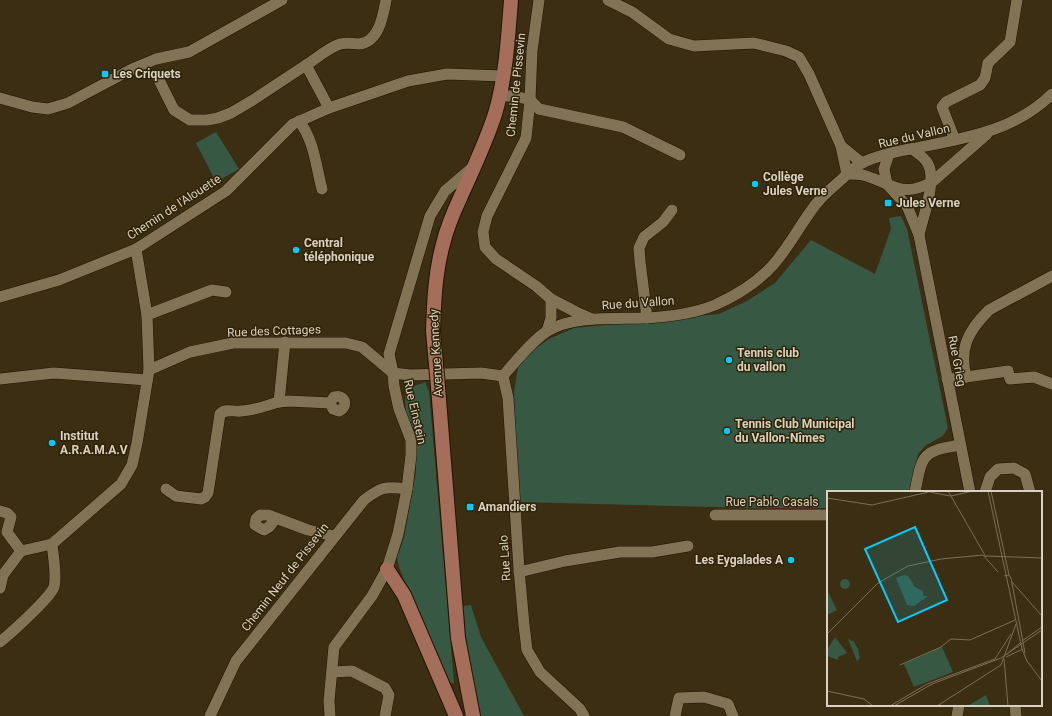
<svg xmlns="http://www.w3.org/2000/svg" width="1052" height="716" font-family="Roboto,sans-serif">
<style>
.green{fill:#375944}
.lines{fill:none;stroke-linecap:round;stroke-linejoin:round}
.minor-casing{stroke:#211500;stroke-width:12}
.major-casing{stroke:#211500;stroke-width:16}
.minor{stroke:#827357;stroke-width:11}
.major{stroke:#a56e5b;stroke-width:14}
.major-bridge-casing{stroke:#211500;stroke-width:16;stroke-linecap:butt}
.major-bridge{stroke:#a56e5b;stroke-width:14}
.poi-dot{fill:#06cbf9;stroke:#302408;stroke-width:1.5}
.labels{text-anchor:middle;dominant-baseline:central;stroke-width:3;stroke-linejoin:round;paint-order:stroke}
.poi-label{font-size:12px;font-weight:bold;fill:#d9d1c2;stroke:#302408;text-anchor:start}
.street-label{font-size:12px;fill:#d9d1c2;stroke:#302408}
.inset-road{fill:none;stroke:#7a6f59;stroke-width:1}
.view{fill:#06cbf9;fill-opacity:0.15;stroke:#06cbf9;stroke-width:2}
.inset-edge{fill:none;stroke:#d9d1c2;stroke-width:2}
</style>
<rect width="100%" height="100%" fill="#3b2e13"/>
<g class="green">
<polygon points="216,132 239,169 216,182 196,143"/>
<polygon points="901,216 907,229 948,428 943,436 926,445 918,454 910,492 828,492 828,508 753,508 518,502 514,392 518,368 531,352 549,339 574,328 719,314 747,301 775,283 811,240 875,274 891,229 889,218"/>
<polygon points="425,382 429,392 454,683 447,684 400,570 397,558 404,538 416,472 414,436 406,413 405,396 412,387"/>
<polygon points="471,605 481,637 524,716 478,716 470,677 463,606"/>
</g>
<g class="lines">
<g class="minor-casing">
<g id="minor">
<polyline points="539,0 532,51 530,100 526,138 487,216 483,232 485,247 496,259 536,286 551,299 576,312 592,319"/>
<polyline points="608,0 632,12 669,39 694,46 754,43 786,51 799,57 809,74 841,146 847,174"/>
<polyline points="157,76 174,110 190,120 207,120 218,118 231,113 253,100 306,65"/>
<polyline points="500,96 515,96 530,100 539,109 623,127 680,155"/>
<polyline points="0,98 32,107 48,109 68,103 132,69 156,59 189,52 282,0"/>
<path d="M329,108l-23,-43c11,-7 22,-17 34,-21 7,-2 13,0 19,0 20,-2 24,-28 27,-44"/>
<path d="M299,121c15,19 17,45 23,68"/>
<polyline points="955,140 942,107 946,102 980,85 985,78 988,63 1010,42 1017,0"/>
<polyline points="841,146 862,163"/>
<path d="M912,149c6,4 13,9 16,15 9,16 -5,53 -9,71"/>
<polyline points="889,154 884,169 887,184 907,206 919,235 970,492"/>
<path d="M847,174c6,0 11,0 16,1 29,8 38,24 69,7l55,-48"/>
<polyline points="0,297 59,280 136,249 226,191 293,124 329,108 408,81 447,74 503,76"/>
<polyline points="147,315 212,290 226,292"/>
<polyline points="647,318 640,261 639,248 644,237 663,222 672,210"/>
<polyline points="547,331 551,318 551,299"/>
<polyline points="149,370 190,352 233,343 346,343 362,347 393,373"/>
<polyline points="393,373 410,375 481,373 503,376"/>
<path d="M503,376c11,-13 29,-35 43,-44 25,-17 69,-13 99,-14 21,-1 50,-5 70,-13 22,-10 42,-22 58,-40 17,-19 28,-42 43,-61 8,-10 17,-17 26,-25 6,-6 13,-13 20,-16 16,-8 36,-12 54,-15 49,-10 99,-17 136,-54"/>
<polyline points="503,376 508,398 519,569 524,625 527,650 540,672 580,709 584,716"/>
<polyline points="966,377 1008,371 1010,379 1034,377 1052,384"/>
<polyline points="0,379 54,373 147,380"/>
<path d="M947,379l19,-2c-7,-29 2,-46 23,-67l63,-34"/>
<path d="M279,402l10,-1 41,2 3,6 6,2c10,-5 6,-17 -5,-14l-4,6"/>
<path d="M166,489l10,7 25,3 4,-2 3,-4 12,-79c6,-6 13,-2 21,-3 13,0 26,-6 38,-9l6,-60"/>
<path d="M915,492c7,-37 7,-41 45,-47"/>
<polyline points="985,492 990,477 998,469 1014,468 1025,474 1030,492"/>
<polyline points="0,511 7,513 11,517 7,532 21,551"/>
<polyline points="715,515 828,515"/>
<polyline points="276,518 269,527 264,530 255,525 256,519 260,515 268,515 308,530 334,536"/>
<polyline points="519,572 565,561 620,552 652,552 688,546"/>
<polyline points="0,588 3,575 21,551 52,544 121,484 132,465 137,443 149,370 147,315 136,249"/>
<path d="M0,642c11,-9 50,-44 54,-55 3,-10 -1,-33 -2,-43"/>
<polyline points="332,672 352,671 385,688 389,695 385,716"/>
<polyline points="1015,705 1016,716"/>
<path d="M210,716l26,-55 128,-161c17,-13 21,-14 43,-11"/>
<polyline points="330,716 329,701 334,647 372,596 387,569 398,534 407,489 411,455 411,440 399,409 394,386 393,373 389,354 430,216 445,191 472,168"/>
<polyline points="675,716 679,698 704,697 728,704 733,716"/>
<polyline points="957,716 959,705"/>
</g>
</g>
<g class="major-casing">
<g id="major">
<path d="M433,331c1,-29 2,-58 10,-87 4,-17 11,-33 18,-48 12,-27 25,-54 34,-82 11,-37 13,-76 16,-114"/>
<polyline points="438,387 458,638 473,716"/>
<polyline points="387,569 404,595 456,716"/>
</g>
</g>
<use href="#minor" class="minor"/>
<use href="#major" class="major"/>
<g class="major-bridge-casing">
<polyline id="major-bridge" points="433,331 438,387"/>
</g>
<use href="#major-bridge" class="major-bridge"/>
</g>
<g class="poi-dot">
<rect x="101" y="70" width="8" height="8" rx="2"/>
<circle cx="755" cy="184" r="4"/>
<rect x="884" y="199" width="8" height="8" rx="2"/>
<circle cx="296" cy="250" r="4"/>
<circle cx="729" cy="360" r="4"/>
<circle cx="727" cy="431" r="4"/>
<circle cx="52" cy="443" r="4"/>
<rect x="466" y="503" width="8" height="8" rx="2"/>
<circle cx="791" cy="560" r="4"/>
</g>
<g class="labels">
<g class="poi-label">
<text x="113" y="74">Les Criquets</text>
<text x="763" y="177">Collège<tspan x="763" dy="14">Jules Verne</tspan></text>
<text x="896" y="203">Jules Verne</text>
<text x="304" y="243">Central<tspan x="304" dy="14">téléphonique</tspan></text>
<text x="737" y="353">Tennis club<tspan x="737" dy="14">du vallon</tspan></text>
<text x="735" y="424">Tennis Club Municipal<tspan x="735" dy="14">du Vallon-Nîmes</tspan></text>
<text x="60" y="436">Institut<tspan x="60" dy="14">A.R.A.M.A.V</tspan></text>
<text x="478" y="507">Amandiers</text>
<text x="783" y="560" text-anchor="end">Les Eygalades A</text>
</g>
<g class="street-label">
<text transform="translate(516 85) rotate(-84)">Chemin de Pissevin</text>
<text transform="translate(914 136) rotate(-13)">Rue du Vallon</text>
<text transform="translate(174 207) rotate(-33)">Chemin de l'Alouette</text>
<text transform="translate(638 303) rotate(-4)">Rue du Vallon</text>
<text transform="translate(274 331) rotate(-2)">Rue des Cottages</text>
<text transform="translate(436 353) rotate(-93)">Avenue Kennedy</text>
<text transform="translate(957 361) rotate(79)">Rue Grieg</text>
<text transform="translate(415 412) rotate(77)">Rue Einstein</text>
<text x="772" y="502">Rue Pablo Casals</text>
<text transform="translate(505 558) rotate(-94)">Rue Lalo</text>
<text transform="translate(285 577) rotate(-52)">Chemin Neuf de Pissevin</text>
</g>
</g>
<g transform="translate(827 491)">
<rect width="215" height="215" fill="#3b2e13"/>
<path d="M77,84l4,1 7,11 8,4v5h5l-14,10 -7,-1 -11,-27zM13 93a5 5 0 1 1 10 0a5 5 0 1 1-10 0ZM0,99l10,20 -10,5zM8,146l12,16 -9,4v3l-11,-4v-6zM21,148l6,3 4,7 2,9 -3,3zM115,156l11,25 -39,15 -10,-23zM159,204l4,11h-20l-1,-1z" fill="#375944"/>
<path class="inset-road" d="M121,0l38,66M161,0l34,158 5,12 15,20M164,0l18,84M103,1l20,4M124,5l22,-5M0,7l45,7 61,-14M159,65l56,2M177,85l5,-1 2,3 14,75M185,91l30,34M0,143l51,-51 30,-17 33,-7 42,-4 15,17M195,150l20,-14M179,164l14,-12M179,166l17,-8M177,168l4,47M73,174l41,-18 10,-8 19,1 45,-20M0,200l37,8 9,7M63,215l37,-22 68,-25 16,-25M67,215l38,-22 69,-26 41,-28M110,215l64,-41 15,-41"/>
<path class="view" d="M88,36l32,73 -49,22 -33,-73z"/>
<rect width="215" height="215" class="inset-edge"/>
</g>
</svg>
